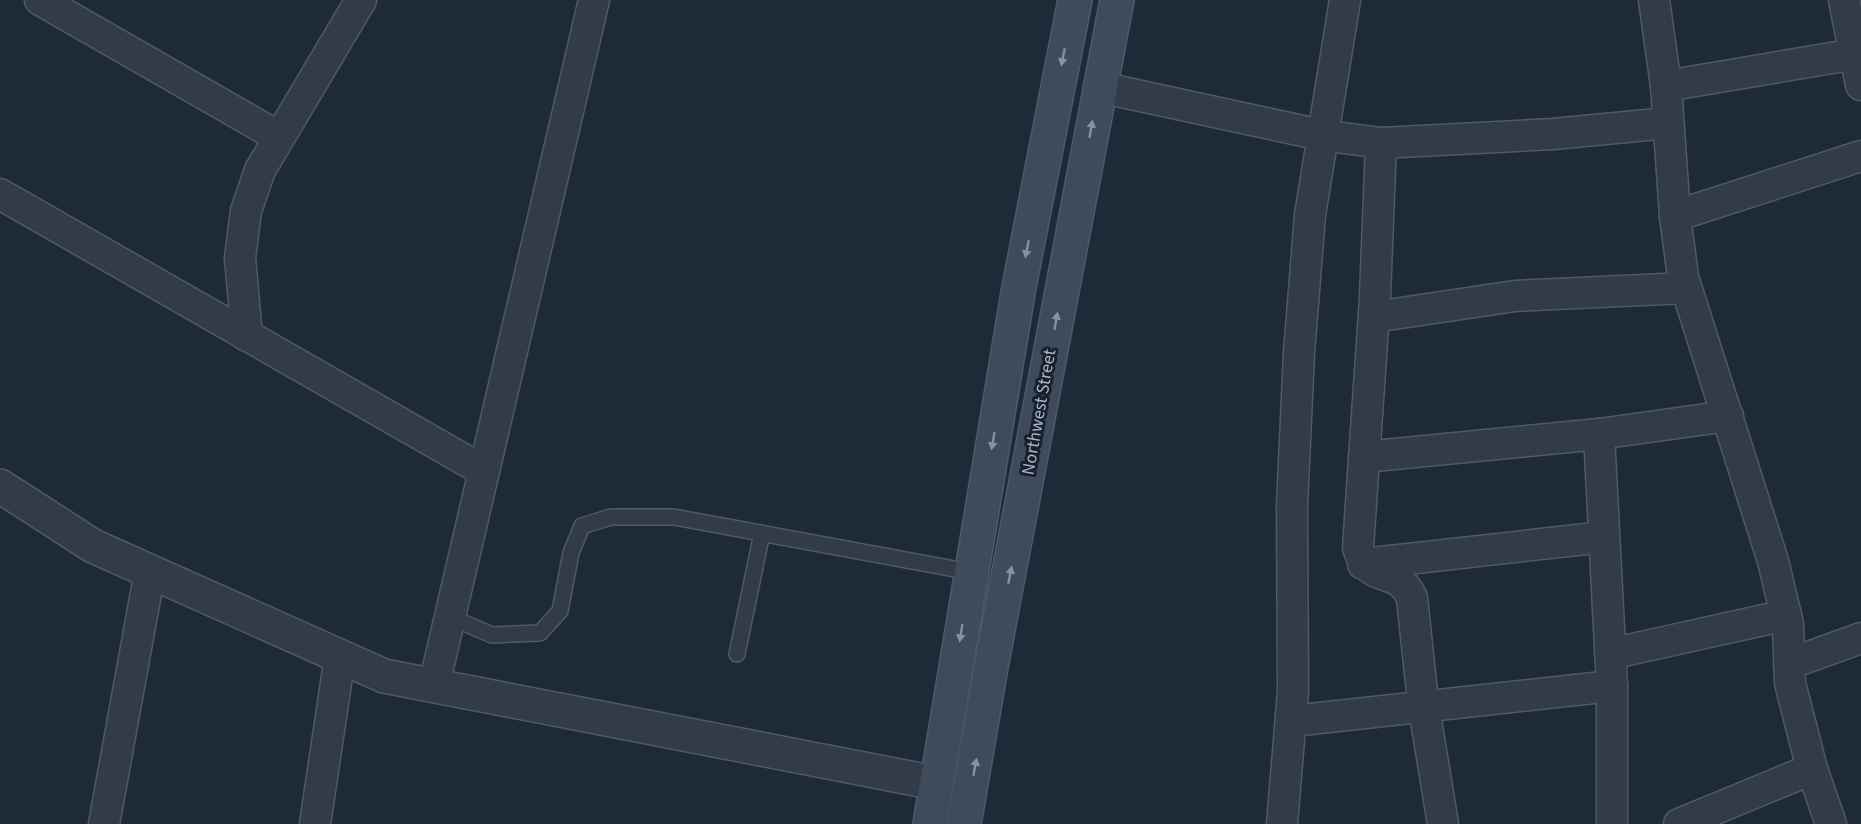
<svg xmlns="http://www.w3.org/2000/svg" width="1861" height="824" font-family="'Source Sans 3',sans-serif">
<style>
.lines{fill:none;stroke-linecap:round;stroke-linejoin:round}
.service-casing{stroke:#4f5967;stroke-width:18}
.minor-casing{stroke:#4f5967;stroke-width:33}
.tertiary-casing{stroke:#4f5967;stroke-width:36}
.secondary-casing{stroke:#4f5967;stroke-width:36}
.service{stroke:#323c49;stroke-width:15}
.minor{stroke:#323c49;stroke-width:30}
.tertiary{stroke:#323c49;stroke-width:33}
.secondary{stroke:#3f4b5c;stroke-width:33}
.oneway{fill:#8691a1}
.labels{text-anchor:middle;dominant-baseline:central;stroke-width:6;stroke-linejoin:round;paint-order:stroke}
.street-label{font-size:18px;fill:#acb6c6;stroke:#17212d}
</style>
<rect width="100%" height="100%" fill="#1e2a38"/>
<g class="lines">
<g class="service-casing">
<g id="service">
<polyline points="450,617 492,635 540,633 560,611 571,553 582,526 611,517 674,517 971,572"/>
<polyline points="737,654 762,533"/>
</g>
</g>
<g class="minor-casing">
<g id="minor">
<polyline points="40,0 279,137"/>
<polyline points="1654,0 1666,86 1675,216 1683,277 1773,561 1788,624 1790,683 1812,769 1831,824"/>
<polyline points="1844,0 1861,85"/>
<polyline points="1666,86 1861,53"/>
<polyline points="1099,87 1321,135 1381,143 1553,134 1668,123"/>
<path d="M1381,143l-6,154 -17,251c12,39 39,16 54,50l11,104 20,122"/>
<polyline points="0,194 484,471"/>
<polyline points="1675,216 1861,156"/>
<polyline points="1374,317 1515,296 1686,288"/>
<polyline points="247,336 240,258 246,211 260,170 361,0"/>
<polyline points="1599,434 1612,686 1612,824"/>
<polyline points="1364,457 1599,434 1728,416"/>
<polyline points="1363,564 1604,537"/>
<polyline points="1610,654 1786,615"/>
<polyline points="1789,664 1861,638"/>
<polyline points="434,685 594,0"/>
<polyline points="1292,721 1612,686"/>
<polyline points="104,824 150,571"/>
<polyline points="315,824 340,656"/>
<polyline points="1282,824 1293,691 1292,506 1299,353 1310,215 1345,0"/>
<polyline points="1679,824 1812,769"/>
</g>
</g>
<g class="tertiary-casing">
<polyline id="tertiary" points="0,486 93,546 384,676 936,783"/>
</g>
<g class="secondary-casing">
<g id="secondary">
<polyline points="930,824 1019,287 1075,0"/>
<polyline points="964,824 991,667 1117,0"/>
</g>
</g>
<use href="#service" class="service"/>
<use href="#minor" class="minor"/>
<use href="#tertiary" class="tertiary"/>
<use href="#secondary" class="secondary"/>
</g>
<defs><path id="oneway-solid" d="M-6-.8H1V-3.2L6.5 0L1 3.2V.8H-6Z" transform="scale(1.5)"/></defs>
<g class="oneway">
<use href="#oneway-solid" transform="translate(1063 57) rotate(101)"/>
<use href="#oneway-solid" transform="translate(1091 129) rotate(-80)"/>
<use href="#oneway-solid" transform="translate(1027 249) rotate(101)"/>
<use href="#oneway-solid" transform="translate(1056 321) rotate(-80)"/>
<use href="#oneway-solid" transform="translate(993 441) rotate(100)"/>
<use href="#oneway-solid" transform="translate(1010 575) rotate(-79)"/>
<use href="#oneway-solid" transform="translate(961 633) rotate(99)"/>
<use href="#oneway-solid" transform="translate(975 767) rotate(-79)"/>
</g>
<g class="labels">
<g class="street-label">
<text transform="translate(1039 412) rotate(-80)">Northwest Street</text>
</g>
</g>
</svg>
